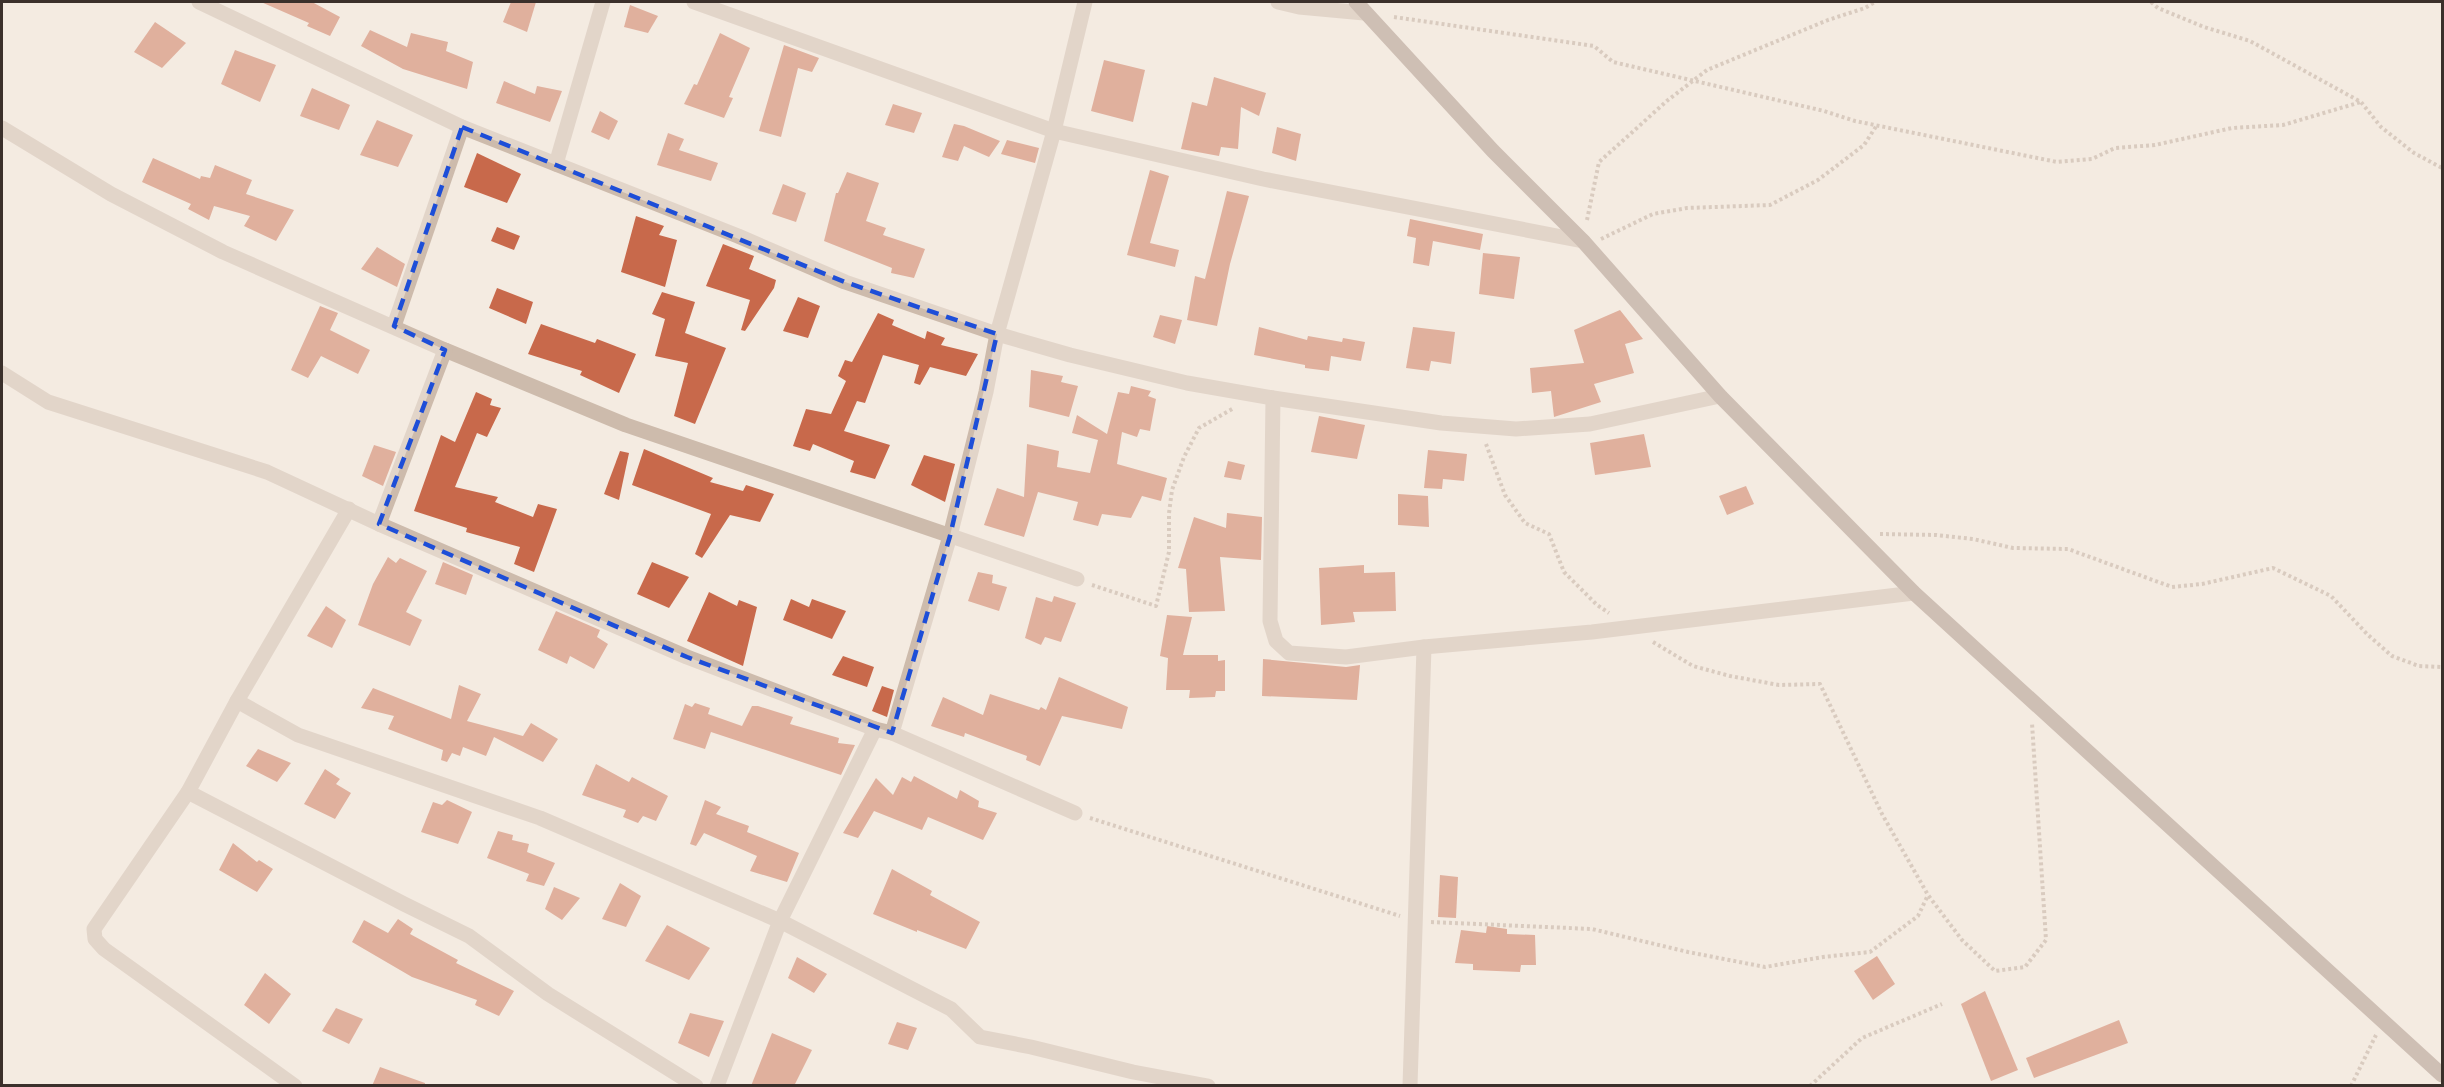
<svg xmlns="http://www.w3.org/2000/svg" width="2444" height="1087" font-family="'Space Grotesk',sans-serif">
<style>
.building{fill:#c8694b}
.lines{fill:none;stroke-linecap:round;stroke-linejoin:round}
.path{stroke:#b9a596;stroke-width:4;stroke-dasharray:3 3;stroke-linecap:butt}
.street{stroke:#cdbbac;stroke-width:15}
.secondary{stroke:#a18a7d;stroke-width:15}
.marked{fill:none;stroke:#1d4ed8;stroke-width:4.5;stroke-dasharray:12 8;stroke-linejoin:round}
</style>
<rect width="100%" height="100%" fill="#f4ebe1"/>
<g class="building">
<polygon points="261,2 312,2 340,17 330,36 307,26 309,23"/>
<polygon points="511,2 536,2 527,32 503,22"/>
<polygon points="630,5 658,16 648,33 624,27"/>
<polygon points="155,22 186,43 162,68 134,52"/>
<polygon points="370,30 407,47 411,33 448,42 446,51 473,62 467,89 403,69 361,46"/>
<polygon points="720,33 750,48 729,97 733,98 724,118 684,104 694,84 697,85"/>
<polygon points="784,45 819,58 812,72 798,68 781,137 759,131"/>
<polygon points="235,50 276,65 260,102 221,84"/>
<polygon points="1104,60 1145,70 1133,122 1091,111"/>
<polygon points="1214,77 1266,93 1259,116 1241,107 1238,149 1221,147 1219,156 1181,149 1192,102 1207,106"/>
<polygon points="504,81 535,94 537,86 562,91 550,122 496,103"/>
<polygon points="312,88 350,105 339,130 300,116"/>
<polygon points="893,104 922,113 914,133 885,125"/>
<polygon points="600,111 618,121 609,140 591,132"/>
<polygon points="377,120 413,135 398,167 360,155"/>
<polygon points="954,124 964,126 1000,141 989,157 964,146 958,161 942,157"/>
<polygon points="1277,127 1301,134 1296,161 1272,153"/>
<polygon points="668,133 684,139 679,150 718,163 711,181 657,165"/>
<polygon points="1007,140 1039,148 1035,163 1001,154"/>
<polygon points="477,153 521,174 507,203 464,187"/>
<polygon points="153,158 200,179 201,176 210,178 215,165 252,180 246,194 294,210 276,241 244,226 250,216 214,206 209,220 188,209 191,204 142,182"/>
<polygon points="1150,170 1169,176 1150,243 1179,250 1175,267 1127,255"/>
<polygon points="847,172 879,183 866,221 886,228 883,235 925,249 914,278 891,273 892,268 824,241 836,193 838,193"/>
<polygon points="783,184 806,193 796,222 772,214"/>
<polygon points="1227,191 1249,196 1230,264 1217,326 1187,320 1195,276 1205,279"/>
<polygon points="636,216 664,226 659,235 677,240 665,287 621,272"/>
<polygon points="1410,219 1483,234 1480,250 1433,241 1429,266 1413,263 1416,238 1407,236"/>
<polygon points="497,227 520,236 514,250 491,241"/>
<polygon points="723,244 754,256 749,269 776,280 774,288 745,331 741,330 750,300 706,286"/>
<polygon points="377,247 405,264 397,287 361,269"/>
<polygon points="1483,253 1520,257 1514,299 1479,294"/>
<polygon points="497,288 533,302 526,324 489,308"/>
<polygon points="662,292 695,302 685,333 726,348 695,424 674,416 688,363 655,356 665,319 652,314"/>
<polygon points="798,297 820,306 808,338 783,331"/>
<polygon points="320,306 338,313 330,330 370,350 358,374 321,356 308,378 291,370"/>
<polygon points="1620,310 1643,339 1625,344 1634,373 1594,384 1601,402 1554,417 1551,391 1532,393 1530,368 1584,363 1574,330"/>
<polygon points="878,313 894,320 892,325 925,339 927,331 945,338 941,345 978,354 966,376 930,367 920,385 914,383 919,365 883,355 865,403 857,401 844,431 890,445 875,479 850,472 854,461 813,444 810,451 793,446 806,409 831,414 846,381 838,376 845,360 852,362"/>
<polygon points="1160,315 1182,320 1175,344 1153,337"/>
<polygon points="541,324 595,343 597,339 636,354 619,393 580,375 582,371 528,354"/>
<polygon points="1259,327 1307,340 1308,336 1342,342 1343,338 1365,342 1361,361 1331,356 1329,371 1305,368 1305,365 1254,355"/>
<polygon points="1413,327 1455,332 1451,364 1431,361 1429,371 1406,368"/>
<polygon points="1031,370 1063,376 1061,382 1078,386 1069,417 1029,407"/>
<polygon points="1131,386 1151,391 1148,396 1156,399 1150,431 1140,429 1137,437 1122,432 1117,464 1167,478 1161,501 1142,496 1131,518 1102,514 1098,526 1073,520 1078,502 1038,492 1024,537 984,525 997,488 1024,497 1027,444 1059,451 1057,467 1090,473 1098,440 1072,433 1077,415 1107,434 1118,392 1129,394"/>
<polygon points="476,392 492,399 490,405 501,408 487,437 477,433 455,487 498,497 495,502 533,517 538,504 557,509 534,572 514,564 520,547 466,532 467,528 414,511 441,435 455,442"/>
<polygon points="1319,416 1365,425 1357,459 1311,452"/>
<polygon points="1644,434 1651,467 1595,475 1590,443"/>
<polygon points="374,445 396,452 383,486 362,476"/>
<polygon points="644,449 713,478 710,482 743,491 746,485 774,494 760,522 730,515 702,558 695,554 711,514 632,485"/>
<polygon points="1428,450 1467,454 1464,481 1443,479 1442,489 1424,488"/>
<polygon points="620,451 629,453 619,500 604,494"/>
<polygon points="924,455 955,464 945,502 911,485"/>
<polygon points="1228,461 1245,465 1241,480 1224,477"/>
<polygon points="1746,486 1754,504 1727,515 1719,496"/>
<polygon points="1398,494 1428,496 1429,527 1398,525"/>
<polygon points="1227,513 1262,517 1261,560 1220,557 1225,611 1189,612 1186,569 1178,568 1194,517 1226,528"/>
<polygon points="388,557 396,563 400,558 427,571 406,612 422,620 410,646 358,625 373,584"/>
<polygon points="443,562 473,575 466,595 435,584"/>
<polygon points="652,562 689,577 669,608 637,594"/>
<polygon points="1364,565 1364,573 1395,572 1396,611 1353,612 1355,622 1321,625 1319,568"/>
<polygon points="978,572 993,575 992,583 1007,587 999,611 968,601"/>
<polygon points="709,592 737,606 739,600 757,607 743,666 687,641"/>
<polygon points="1054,596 1076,603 1061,642 1045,637 1041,645 1025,638 1036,597 1052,602"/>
<polygon points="791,599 809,607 812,599 846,611 832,639 783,620"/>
<polygon points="326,606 346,620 332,648 307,636"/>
<polygon points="556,611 600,630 597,637 608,644 594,669 570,656 567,664 538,650"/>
<polygon points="1167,615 1192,617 1183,655 1218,655 1218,661 1225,660 1225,691 1216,691 1215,697 1189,698 1190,690 1166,690 1168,658 1160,656"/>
<polygon points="843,656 874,667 867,687 832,675"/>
<polygon points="1263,659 1346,667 1360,665 1357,700 1262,696"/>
<polygon points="1059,677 1128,707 1122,729 1062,716 1040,766 1026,760 1027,756 965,733 964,737 931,726 943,697 983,715 990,694 1039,710 1041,707 1046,710"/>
<polygon points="459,685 481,694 467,721 523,736 531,723 558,739 543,762 494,737 486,756 463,747 460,756 452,753 447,762 441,760 443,750 388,729 394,716 361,708 373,688 451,719"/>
<polygon points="882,686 894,690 887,717 872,711"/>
<polygon points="695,703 710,708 708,714 742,726 752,706 758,706 793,717 790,724 839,738 838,743 855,745 841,775 711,732 705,749 673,739 685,704 692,707"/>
<polygon points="258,749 291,763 277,782 246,766"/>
<polygon points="596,764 629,782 632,777 668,796 656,821 643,816 638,823 623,817 626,810 582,795"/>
<polygon points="325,769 340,779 336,784 351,793 335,819 304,804"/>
<polygon points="914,776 957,799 960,790 979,801 978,807 997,813 983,840 928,817 922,830 874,811 858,838 843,833 876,778 893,795 902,777 911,782"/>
<polygon points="447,800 472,812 458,844 421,832 433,802 442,805"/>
<polygon points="705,800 721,807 716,814 749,826 747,832 799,853 787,882 750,871 757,856 704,833 696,846 690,844"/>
<polygon points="498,831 513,835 512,840 529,844 527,852 555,863 544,886 526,881 529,874 487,858"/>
<polygon points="233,843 257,862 259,860 273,869 257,892 219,870"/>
<polygon points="892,869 932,891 930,895 980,922 966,949 917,930 917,932 873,914"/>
<polygon points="1440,875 1458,877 1456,918 1438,917"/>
<polygon points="620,883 641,896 626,927 602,919"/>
<polygon points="554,887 580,898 562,920 545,909"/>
<polygon points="398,919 413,929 410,934 458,960 456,963 514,991 499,1016 475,1005 477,1000 412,977 352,942 364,920 388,933"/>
<polygon points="667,925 710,948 689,980 645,961"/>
<polygon points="1487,926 1507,929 1507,934 1535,935 1536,965 1521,965 1520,972 1473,970 1473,964 1455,963 1461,930 1486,933"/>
<polygon points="1877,956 1895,984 1873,1000 1854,971"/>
<polygon points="797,957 827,974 814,993 788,978"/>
<polygon points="265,973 291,994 269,1024 244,1005"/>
<polygon points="1985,991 2018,1070 1991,1081 1961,1004"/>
<polygon points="336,1008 363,1019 349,1044 322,1031"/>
<polygon points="690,1013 724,1021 709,1057 678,1043"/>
<polygon points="2119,1020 2128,1043 2034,1078 2026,1058"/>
<polygon points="897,1022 917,1028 908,1050 888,1044"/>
<polygon points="772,1033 812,1050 794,1086 751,1086"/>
<polygon points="380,1067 425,1083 425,1086 372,1086"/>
</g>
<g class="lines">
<g class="path">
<polyline points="2151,2 2158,8 2204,27 2250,41 2361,102 2381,127 2414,153 2442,168"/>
<polyline points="1394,17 1594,46 1613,62 1824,111 1855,121 2057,162 2092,159 2115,148 2155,145 2232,128 2283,125 2361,102"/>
<polyline points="1587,220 1599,162 1668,100 1707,70 1828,20 1865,8 1875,2"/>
<polyline points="1601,239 1653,214 1687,208 1770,205 1818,180 1864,145 1877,125"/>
<polyline points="1486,444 1505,495 1525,523 1549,534 1564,572 1597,605 1609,613"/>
<polyline points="1880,534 1936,535 1973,539 2013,548 2068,549 2172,587 2202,584 2273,568 2331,596 2368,635 2392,656 2419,666 2442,667"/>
<polyline points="1092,585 1156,606 1169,552 1169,513 1172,490 1184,457 1199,428 1234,408"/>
<polyline points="1653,642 1693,666 1730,676 1779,685 1820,684 1882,814 1928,895 1962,940 1995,971 2025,967 2046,940 2032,723"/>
<polyline points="1090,818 1400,916"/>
<polyline points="1431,922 1592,929 1688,952 1765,967 1823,957 1870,952 1918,916 1928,895"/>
<polyline points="1810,1086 1862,1038 1942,1004"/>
<polyline points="2351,1086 2376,1035"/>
</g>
<g class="street">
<polyline points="199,2 462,127 738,236 845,282 997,334 1070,355 1187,383 1273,398 1441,423 1516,429 1590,424 1720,396"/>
<polyline points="694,2 1054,131 1263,179 1583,241"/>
<polyline points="1278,2 1299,7 1364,13"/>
<polyline points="2,128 111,194 223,252 445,350 626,425 1077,579"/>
<polyline points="556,164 603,2"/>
<polyline points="394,326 462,127"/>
<polyline points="2,373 48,402 267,472 379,524 687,657 875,729 892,733 1075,813"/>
<polyline points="1273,398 1270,621 1276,641 1289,653 1346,657 1424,647 1592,632 1914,593"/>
<polyline points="349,509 237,701 298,735 540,818 780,921 951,1009 980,1037 1031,1047 1133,1072 1208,1086"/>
<polyline points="379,524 445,350"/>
<polyline points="237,701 188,792 94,929 95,939 104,949 295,1086"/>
<polyline points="892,733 950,536 986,392 997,334 1054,131 1085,2"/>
<polyline points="188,792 404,904 469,936 548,994 696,1086"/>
<polyline points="717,1086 780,921 875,729"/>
<polyline points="1410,1086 1424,647"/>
</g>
<polyline class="secondary" points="1356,2 1493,151 1583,241 1720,396 1914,593 2442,1075"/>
</g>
<path d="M0 0H2444V1087H0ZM462,127l383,155 152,52 -47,202 -58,197 -205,-76 -308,-133 66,-174 -51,-24z" fill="#f4ebe1" fill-opacity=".55" fill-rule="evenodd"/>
<path class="marked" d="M462,127l383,155 152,52 -47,202 -58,197 -205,-76 -308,-133 66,-174 -51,-24z"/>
<rect width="2444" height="1087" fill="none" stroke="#3b302b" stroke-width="6"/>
</svg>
